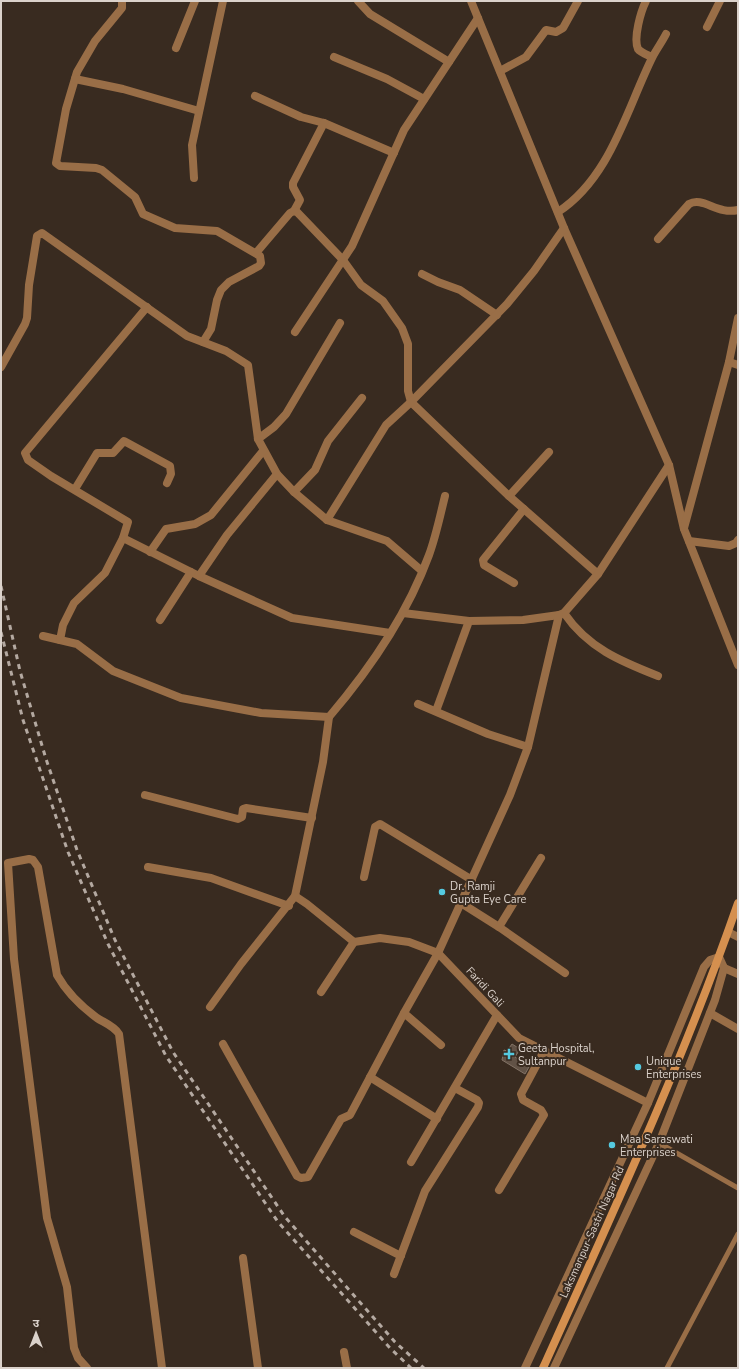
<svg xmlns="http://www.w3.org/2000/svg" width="739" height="1369" font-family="'Nunito Sans','Noto Sans Devanagari',sans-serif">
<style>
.building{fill:#615246;stroke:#837366}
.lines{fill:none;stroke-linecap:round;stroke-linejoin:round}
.lane{stroke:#996e47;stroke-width:5}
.street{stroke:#996e47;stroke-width:8}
.secondary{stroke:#d5904f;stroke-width:8}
.rail{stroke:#b4a9a1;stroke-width:3;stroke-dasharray:5 5;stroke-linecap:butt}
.poi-dot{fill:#55cae0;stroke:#392b20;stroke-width:1.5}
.labels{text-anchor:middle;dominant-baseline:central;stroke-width:4;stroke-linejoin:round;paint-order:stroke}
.poi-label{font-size:11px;fill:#dbd2cb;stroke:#392b20;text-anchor:start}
.street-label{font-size:11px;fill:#dbd2cb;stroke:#392b20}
</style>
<rect width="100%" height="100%" fill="#392b20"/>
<polygon class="building" points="512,1044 520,1049 515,1057 529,1067 525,1074 502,1060 504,1050 507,1051"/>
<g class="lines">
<g class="lane">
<polyline points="659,1143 738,1188"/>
<polyline points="667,1368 738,1234"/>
</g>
<g class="street">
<polyline points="122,1 122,8 95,41 77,72 66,109 56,163 60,166 96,168 102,170 135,197 143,214 175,228 217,231 260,256 261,263 259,266 229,282 221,290 217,300 211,329 203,342"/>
<polyline points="358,1 370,14 449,62"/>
<polyline points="471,1 564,228 669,465 684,529 738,665"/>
<path d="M646,1c-5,10 -13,37 -8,48 3,4 10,6 14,8"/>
<polyline points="707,27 720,1"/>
<polyline points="176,48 195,1"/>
<polyline points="334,57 387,79 424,99"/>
<polyline points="500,71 526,57 546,30 556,32 563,28 578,1"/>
<polyline points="75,79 123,89 199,111"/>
<polyline points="255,96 301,117 324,123 394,153"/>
<polyline points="194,178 192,145 223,1"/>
<polyline points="294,211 300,200 293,187 293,183 324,123"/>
<path d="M558,212c52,-34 68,-101 94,-154 4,-8 10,-16 14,-24"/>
<path d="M658,239l31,-35c14,-8 28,11 49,6"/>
<polyline points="256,253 290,213 294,211 297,212 343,260 361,285 383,301 402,328 408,344 408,391 411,402 509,496 598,574"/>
<polyline points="422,274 438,282 460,290 497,315"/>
<polyline points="295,332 352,246 404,130 478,18"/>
<polyline points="729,362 738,365"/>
<polyline points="1,367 25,324 27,318 29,285 37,236 42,233 187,336 226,351 248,365 258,439 277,474 294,492 327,520 387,541 422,571"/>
<polyline points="258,439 274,427 286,414 340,323"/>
<polyline points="75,489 97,453 113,453 124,441 170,466 171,474 167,483"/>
<polyline points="294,492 315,470 328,441 362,398"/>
<polyline points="509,496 549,452"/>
<polyline points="327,520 386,425 411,402 507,304 534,271 564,228"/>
<polyline points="684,528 729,362 738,318"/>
<polyline points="123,538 199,576 292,618 390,633"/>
<polyline points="689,541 729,546 736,543 738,540"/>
<polyline points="150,552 166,529 195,524 211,515 263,451"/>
<polyline points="199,576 227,535 277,474"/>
<polyline points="514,583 484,565 483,560 524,509"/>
<polyline points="403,613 469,621 523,620 559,615 564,613 598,574 669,465"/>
<path d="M564,613c24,35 56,48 94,63"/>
<polyline points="160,620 191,572"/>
<path d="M43,636l34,8 36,27 68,27 80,15 68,4c41,-48 78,-102 100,-162 7,-19 11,-39 16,-59"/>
<polyline points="60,640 63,625 74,603 105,573 123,538 128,522 51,476 28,460 25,453 147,307"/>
<polyline points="418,704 488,734 528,747"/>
<polyline points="436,711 469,621"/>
<polyline points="145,795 238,819 242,817 243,809 246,808 312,818"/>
<polyline points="148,867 211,878 289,906"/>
<polyline points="364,877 375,827 380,824 472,880"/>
<polyline points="295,896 307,904 354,942"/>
<polyline points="461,903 499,927 565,973"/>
<polyline points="499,927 541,858"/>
<polyline points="728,932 738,937"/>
<polyline points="724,968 738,974"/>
<polyline points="321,992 354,942 380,938 409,942 438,953 519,1038 648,1103"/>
<polyline points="210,1007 241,964 295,896 323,762 329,717"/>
<polyline points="404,1013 441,1045"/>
<polyline points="710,1013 738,1029"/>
<polyline points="223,1044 297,1176 301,1178 308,1177 341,1119 350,1115 404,1013 438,953 510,795 528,747 559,615"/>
<polyline points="370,1077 437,1119"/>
<polyline points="411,1162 497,1015"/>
<polyline points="499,1190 544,1115 541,1110 523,1100 521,1094 544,1051"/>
<polyline points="354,1232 401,1256"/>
<polyline points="243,1258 258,1368"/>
<polyline points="394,1274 425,1191 478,1107 479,1103 477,1100 455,1088"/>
<polyline points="344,1352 347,1368"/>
<path d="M87,1368l-9,-10 -4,-10 -7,-61 -20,-69 -33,-259 -6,-96 21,-4 4,1 5,7 19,108c9,16 25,32 40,43 8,5 17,8 22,16l43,334"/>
<polyline points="525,1368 648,1103 704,967 710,960 719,957 724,968 715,1000 659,1143 554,1368"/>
</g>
<path class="secondary" d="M543,1368c69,-154 140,-306 195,-465"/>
<g class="rail">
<polyline points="1,586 20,671 46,759 77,850 115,940 173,1052 285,1217 395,1342 424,1368"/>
<polyline points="1,632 23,720 68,852 108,944 166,1056 278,1222 390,1348 411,1368"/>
</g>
</g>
<g class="poi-dot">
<circle cx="442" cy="892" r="4"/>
<path d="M507 1048h4v4h4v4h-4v4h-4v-4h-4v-4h4z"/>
<circle cx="638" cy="1067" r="4"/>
<circle cx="612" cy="1145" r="4"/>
</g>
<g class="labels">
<g class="poi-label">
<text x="450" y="886">Dr. Ramji<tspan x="450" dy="13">Gupta Eye Care</tspan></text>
<text x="518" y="1048">Geeta Hospital,<tspan x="518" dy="13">Sultanpur</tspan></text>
<text x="646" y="1061">Unique<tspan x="646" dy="13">Enterprises</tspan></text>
<text x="620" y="1139">Maa Saraswati<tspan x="620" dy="13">Enterprises</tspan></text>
</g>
<g class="street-label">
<text transform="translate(485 987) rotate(47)">Faridi Gali</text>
<text transform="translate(592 1232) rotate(-66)">Laksmanpur-Sastri Nagar Rd</text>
</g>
</g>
<rect width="739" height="1369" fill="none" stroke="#dbd2cb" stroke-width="4"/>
<g transform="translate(36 1333)" stroke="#392b20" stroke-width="3" paint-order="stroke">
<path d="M0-3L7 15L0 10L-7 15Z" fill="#dbd2cb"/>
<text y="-6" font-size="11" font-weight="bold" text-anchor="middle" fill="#dbd2cb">उ</text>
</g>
</svg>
